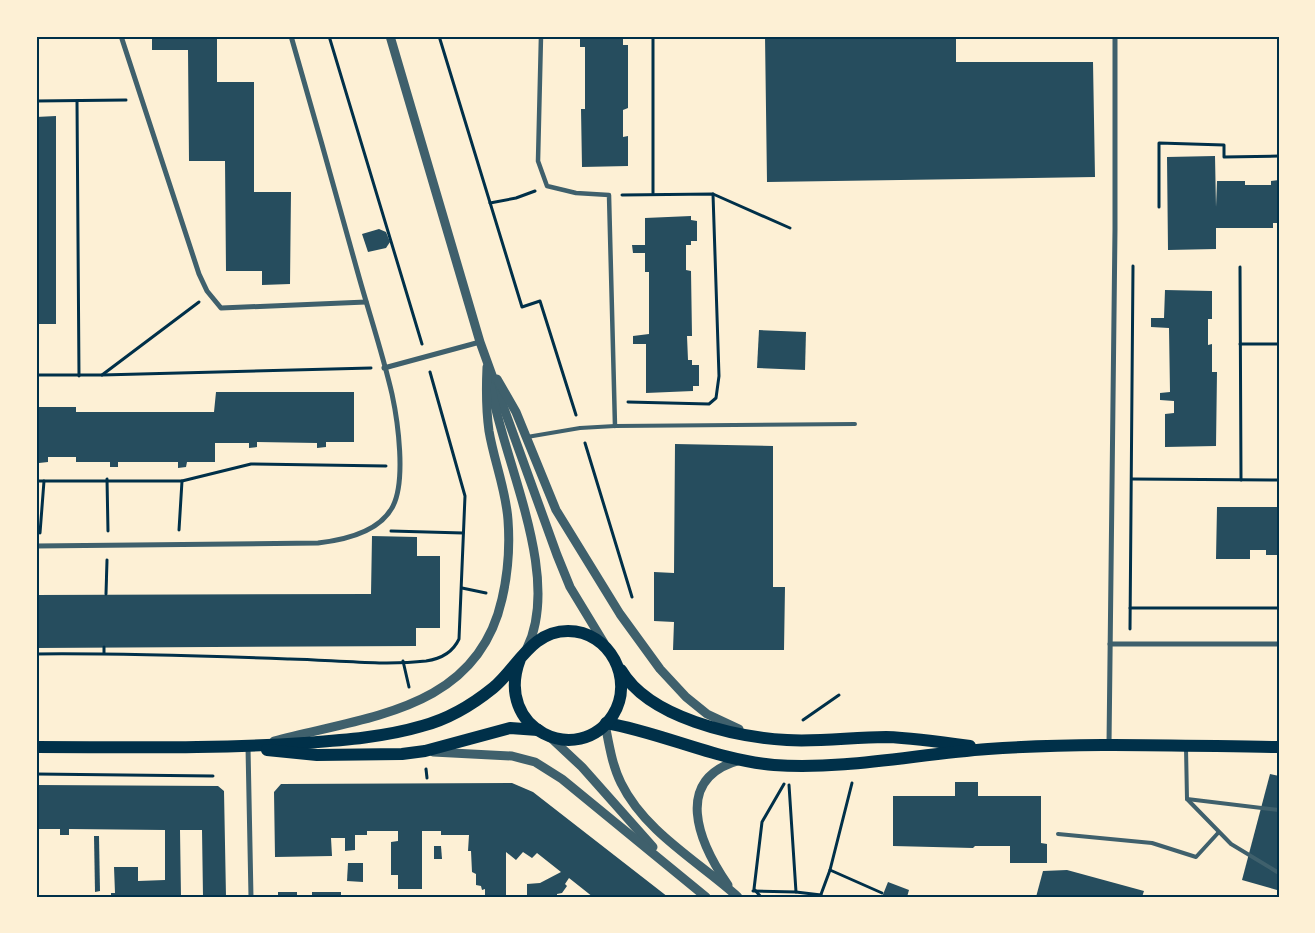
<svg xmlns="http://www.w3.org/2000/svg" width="1315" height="933" font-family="Georgia,serif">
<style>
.building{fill:#264d5e}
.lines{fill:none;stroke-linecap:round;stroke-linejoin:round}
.path{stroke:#003049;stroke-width:3}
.service{stroke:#3f606c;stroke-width:4}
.pedestrian{stroke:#3f606c;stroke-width:4.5}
.minor{stroke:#3f606c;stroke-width:5}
.tertiary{stroke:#3f606c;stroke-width:9}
.primary{stroke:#003049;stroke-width:12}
.neatline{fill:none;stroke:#003049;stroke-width:2}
</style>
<rect width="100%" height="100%" fill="#fdf0d5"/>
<g class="building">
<polygon points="152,36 217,36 217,82 254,82 254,192 291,192 290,284 262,285 262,271 226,271 225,161 189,161 188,50 152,50"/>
<polygon points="580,36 623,36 623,45 628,45 628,108 623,110 623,137 628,136 628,166 582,167 581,109 585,109 585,47 580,47"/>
<polygon points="765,36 956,36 956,62 1093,62 1095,177 767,182"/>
<polygon points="56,116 56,324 36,324 36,117"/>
<polygon points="1215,156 1216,207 1217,181 1245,181 1245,185 1271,185 1271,181 1279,180 1279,223 1273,223 1273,228 1216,228 1216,249 1168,250 1167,157"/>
<polygon points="691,216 691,220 697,221 697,241 691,241 691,245 686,245 686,270 691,271 692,336 687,336 688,360 692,360 692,365 699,365 699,386 693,386 693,391 646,393 646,344 633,344 633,336 649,334 649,272 645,272 645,253 633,253 632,245 645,245 645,218"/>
<polygon points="379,229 386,232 390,242 386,248 368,252 362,234"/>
<polygon points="1165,290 1212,291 1212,319 1208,319 1208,345 1212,344 1212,372 1217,372 1216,446 1165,447 1165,414 1174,413 1174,401 1160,400 1160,393 1170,392 1169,328 1151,327 1151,318 1164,318"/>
<polygon points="759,330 806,332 805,370 757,368"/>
<polygon points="216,392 354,392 354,442 326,442 326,447 317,448 317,443 257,442 257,447 249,448 249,443 215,443 215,462 187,462 186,467 178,468 178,462 118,462 118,467 110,467 110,462 76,462 76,457 48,457 48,462 39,463 39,458 36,458 36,407 76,407 76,412 214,412"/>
<polygon points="675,444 773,446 773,587 785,587 784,650 673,650 674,622 654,621 654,572 674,573"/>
<polygon points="1217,507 1279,507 1279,555 1266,555 1266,550 1250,550 1250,559 1216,559"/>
<polygon points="372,536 417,537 417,556 440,556 440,628 416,628 416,646 36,648 36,595 371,594"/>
<polygon points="1270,774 1279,776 1277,890 1242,880"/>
<polygon points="955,782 978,782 978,796 1041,796 1041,843 1047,844 1047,863 1010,863 1010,846 975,846 973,848 893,846 893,796 955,796"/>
<polygon points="512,783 533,792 668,897 593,897 569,878 565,884 567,886 562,893 557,894 557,897 527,897 527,884 540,883 561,872 537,853 532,858 523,852 516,860 506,852 506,897 485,897 485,889 482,890 481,886 476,885 476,874 472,872 471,851 468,851 469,835 441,835 441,831 422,831 422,889 398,889 398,875 391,875 391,842 398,841 398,831 367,831 367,835 355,835 355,850 345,851 345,838 331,838 332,856 275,857 274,792 281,784"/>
<polygon points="36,785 218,786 224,791 226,897 203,897 202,830 180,830 181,897 111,897 111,893 115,893 114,867 138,867 138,881 165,880 165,830 69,829 69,835 60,835 60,829 36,829"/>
<polygon points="94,836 99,836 100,891 95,892"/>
<polygon points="434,846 441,846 442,859 434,859"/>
<polygon points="348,863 363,863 363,882 347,881"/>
<polygon points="1067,870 1144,891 1142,897 1036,897 1043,871"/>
<polygon points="888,882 909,890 907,897 882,897"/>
<rect x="278" y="892" width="19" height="5"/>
<rect x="312" y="892" width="29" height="5"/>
</g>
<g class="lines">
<g class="path">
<polyline points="329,36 422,344"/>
<polyline points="439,36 522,307 540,301 576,415"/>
<polyline points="653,36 653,193"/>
<polyline points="36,101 126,100"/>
<polyline points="77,101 79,376"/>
<polyline points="713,194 790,228"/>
<polyline points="622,195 713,194 719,376 716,398 709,404 628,402"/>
<polyline points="490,203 516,198 535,191"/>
<polyline points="1159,207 1159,143 1224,145 1224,157 1279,156"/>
<polyline points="1240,267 1241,480"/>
<polyline points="1240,344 1279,344"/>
<polyline points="36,375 102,375 371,368"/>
<polyline points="102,375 199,302"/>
<polyline points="585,443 632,597"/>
<polyline points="107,479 108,531"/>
<polyline points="1132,479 1279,480"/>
<polyline points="36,481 182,481 251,464 386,466"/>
<polyline points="179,530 182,481"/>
<polyline points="391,531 463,533"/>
<polyline points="40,533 44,481"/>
<polyline points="462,588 486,593"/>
<polyline points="106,594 107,560"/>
<polyline points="1130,608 1279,608"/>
<polyline points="1130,629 1133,266"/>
<polyline points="104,653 104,647"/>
<path d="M36,654c85,-1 169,2 254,5 44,1 92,7 136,2 14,-2 27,-9 33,-22l6,-143 -35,-124"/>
<polyline points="403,661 409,687"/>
<polyline points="803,720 839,695"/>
<polyline points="426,769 427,778"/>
<polyline points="36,774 213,776"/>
<polyline points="830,870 882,893"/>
<polyline points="753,891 796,892 789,785"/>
<polyline points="796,892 821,895"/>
<polyline points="761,897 754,889 762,822 784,784"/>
<polyline points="820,897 830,870 852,783"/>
</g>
<g class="service">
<polyline points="527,437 580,428 615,426 855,424"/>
<polyline points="1186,748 1187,799 1231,844 1279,873"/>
<polyline points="1187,799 1279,810"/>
<polyline points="1058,834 1152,843 1196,857 1218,833"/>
</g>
<polyline class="pedestrian" points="541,36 538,161 547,186 576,193 609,195 615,426"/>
<g class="minor">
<polyline points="121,36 199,274 207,291 221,308 366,302"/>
<polyline points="384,368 480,342"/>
<path d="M36,546l282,-3c26,-3 62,-11 75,-37 13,-26 5,-84 -1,-112 -9,-39 -22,-78 -33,-117 -22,-80 -45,-161 -68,-241"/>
<polyline points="1110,644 1279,644"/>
<polyline points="1109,745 1115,229 1115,36"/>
<polyline points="248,747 251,897"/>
</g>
<g class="tertiary">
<polyline points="390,36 480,342 557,555 570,587 604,643"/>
<polyline points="497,379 516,412 556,510 620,614 660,669 686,697 707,714 739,729"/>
<path d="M491,387c13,76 71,189 36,261"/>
<path d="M605,724c4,20 7,41 16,59 24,49 77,78 117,114"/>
<polyline points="551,738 582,767 653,847"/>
<path d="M274,741c93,-25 203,-30 228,-142 6,-26 8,-52 6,-79 -2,-30 -14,-59 -19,-89 -3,-21 -3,-42 -2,-64"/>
<polyline points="433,752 512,756 535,762 562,779 706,897"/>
<path d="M728,885c-29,-42 -57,-107 13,-125"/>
</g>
<g class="primary">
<path d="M621,670c28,48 114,67 166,70 33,2 66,-3 99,-3 28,1 56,5 84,9"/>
<path d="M606,723c57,10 110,37 168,42 71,5 143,-11 214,-16 97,-7 194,-3 291,-2"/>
<path d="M36,747c90,0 179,2 268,-4 40,-3 81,-6 118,-17 27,-7 50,-21 71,-38 25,-21 38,-57 75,-57 42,0 67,49 45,84 -34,53 -120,15 -93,-56"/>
<polyline points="267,750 317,755 402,754 425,751 510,728 538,730"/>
</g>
</g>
<rect width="1315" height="933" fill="none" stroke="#fdf0d5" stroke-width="75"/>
<rect x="38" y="38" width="1240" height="858" class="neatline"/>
</svg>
